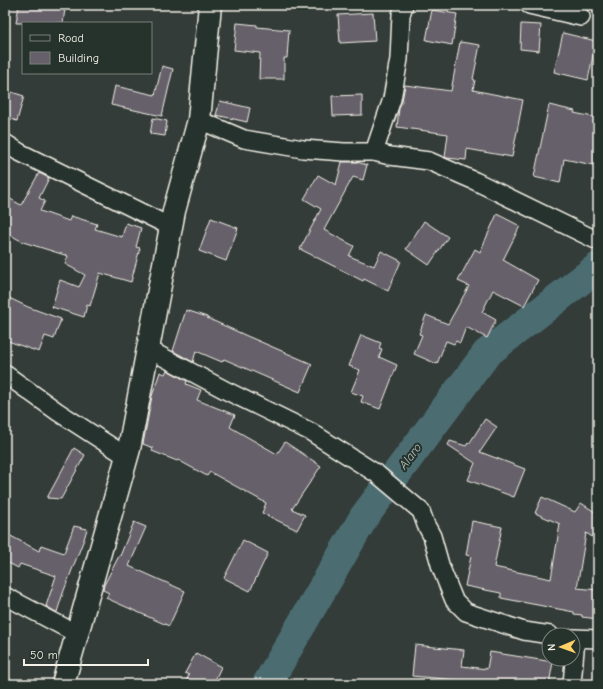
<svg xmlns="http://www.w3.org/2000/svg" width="603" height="689" font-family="'Comic Neue',sans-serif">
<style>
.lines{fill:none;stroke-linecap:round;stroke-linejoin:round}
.river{stroke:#4b6d72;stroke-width:30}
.building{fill:#66606a;stroke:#f4f1e8}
.street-casing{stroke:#f4f1e8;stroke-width:20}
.secondary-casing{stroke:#f4f1e8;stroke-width:25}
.street{stroke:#26332d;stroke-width:17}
.secondary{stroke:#26332d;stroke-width:22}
.labels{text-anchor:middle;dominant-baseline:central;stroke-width:4;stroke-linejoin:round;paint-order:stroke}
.water-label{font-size:13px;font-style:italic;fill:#b0bcb9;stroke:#26332d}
</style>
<rect width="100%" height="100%" fill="#333c39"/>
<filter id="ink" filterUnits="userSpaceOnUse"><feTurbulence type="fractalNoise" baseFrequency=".025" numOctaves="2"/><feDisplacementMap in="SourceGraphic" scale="8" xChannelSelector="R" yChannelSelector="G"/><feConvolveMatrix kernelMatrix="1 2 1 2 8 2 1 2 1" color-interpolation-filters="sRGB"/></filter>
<g filter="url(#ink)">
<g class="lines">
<polyline class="river" points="267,684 364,517 487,353 598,267"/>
</g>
<g class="building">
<polygon points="19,5 44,5 65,9 63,23 16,23"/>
<polygon points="432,10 457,14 452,45 426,40"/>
<polygon points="373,13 375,41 340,43 338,15"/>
<polygon points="237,23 257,25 257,27 289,30 287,58 284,58 284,79 259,79 260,53 234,50"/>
<polygon points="521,24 541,25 539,51 520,49"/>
<polygon points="563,33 596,41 588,80 554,72"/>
<polygon points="460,42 480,45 473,79 475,80 473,90 523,100 512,157 467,149 466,160 447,158 445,157 448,134 397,127 399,108 402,101 405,85 451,91"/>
<polygon points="162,66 173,69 162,116 111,105 115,86 155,95"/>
<polygon points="5,90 24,96 17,121 5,117"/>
<polygon points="362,95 362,115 333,116 332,96"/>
<polygon points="220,101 250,108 247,122 216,115"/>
<polygon points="549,105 575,111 574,113 598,118 598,166 564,159 560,183 534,177"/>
<polygon points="153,118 167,121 165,136 150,134"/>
<polygon points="342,162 357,162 367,165 363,180 353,177 324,230 354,246 349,256 374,266 381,251 401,261 388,291 364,279 363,281 300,249 321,209 304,199 318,175 336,185"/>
<polygon points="39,173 49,178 39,198 45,201 40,211 69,221 71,216 97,224 95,229 122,237 126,223 141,228 136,247 140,248 131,282 100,273 90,306 87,305 84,317 52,307 60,280 79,287 85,275 65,264 68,256 23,242 5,232 5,196 21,205"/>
<polygon points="497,214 520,226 503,260 538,280 524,306 493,290 482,312 496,320 487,338 466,327 460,343 456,341 454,344 446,341 437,364 414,354 422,335 419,334 426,315 448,324 469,286 458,281 475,249 480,252"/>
<polygon points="211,218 238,228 226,261 199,251"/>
<polygon points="424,221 448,237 429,265 406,249"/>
<polygon points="5,296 28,307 61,319 54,339 45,336 39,352 5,340"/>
<polygon points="186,310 207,317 207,318 247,336 312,364 300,392 224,359 222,362 196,351 193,362 173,351"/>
<polygon points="361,335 381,343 379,348 382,349 379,357 397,365 380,409 361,402 363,396 351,392 360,370 349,366"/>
<polygon points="167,370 187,381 186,384 201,390 197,400 235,415 230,427 277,454 285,442 321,466 292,509 305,515 297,530 262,513 266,503 210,472 207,476 178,460 177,461 152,451 153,448 143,444 152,396 160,372 165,374"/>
<polygon points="485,419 497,427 480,452 525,469 514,497 468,480 475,463 448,445 450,441 466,446 468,443 469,444"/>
<polygon points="74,448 85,455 61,499 47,498"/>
<polygon points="542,497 575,512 581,503 598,514 598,530 594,538 586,533 577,588 598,590 598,619 582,617 582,615 574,614 574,612 501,598 501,593 465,586 471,556 466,555 472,521 502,527 494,567 551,579 560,524 535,513"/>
<polygon points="134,522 146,527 129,566 185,591 169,626 106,598 109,593 103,590 104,585 119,556 120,556"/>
<polygon points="74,526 87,529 84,539 63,593 57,612 56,612 46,606 56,576 20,564 18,568 5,561 5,533 39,551 41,545 64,553"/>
<polygon points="243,540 268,553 250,591 224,578"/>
<polygon points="415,645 464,650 462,666 487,669 490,652 553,662 549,684 496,684 478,681 478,682 412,676"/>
<polygon points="196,653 221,667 213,684 185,684 189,675 185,673"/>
</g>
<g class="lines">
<g class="street-casing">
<g id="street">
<polyline points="529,5 581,17"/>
<polyline points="199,120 244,139 303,149 344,152 374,152 390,156 429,161 475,181 598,241"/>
<polyline points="5,143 19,152 171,227"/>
<polyline points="374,152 392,99 399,59 401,15 404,5"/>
<polyline points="148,349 227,391 311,432 377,474 421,511 426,525 432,536 441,568 454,600 466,612 524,631 550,635"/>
<polyline points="5,374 58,412 126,456"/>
<polyline points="5,596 77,634"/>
<polyline points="573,638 598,639"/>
<polyline points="572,684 576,639"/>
</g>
</g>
<g class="secondary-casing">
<polyline id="secondary" points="63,684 129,449 174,211 199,120 210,5"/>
</g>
<use href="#street" class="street"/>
<use href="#secondary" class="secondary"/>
</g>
</g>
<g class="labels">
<g class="water-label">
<text transform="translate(410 456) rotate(-53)">Alaro</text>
</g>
</g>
<rect width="603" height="689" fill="none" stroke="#26332d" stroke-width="20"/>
<rect x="10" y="10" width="583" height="669" fill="none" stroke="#f4f1e8" stroke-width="1.5" filter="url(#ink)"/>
<rect x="22" y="22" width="130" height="52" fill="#26332d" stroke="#787f78"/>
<rect x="30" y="35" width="20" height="6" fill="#26332d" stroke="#787f78"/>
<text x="58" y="42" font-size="12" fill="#f4f1e8">Road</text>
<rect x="30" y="52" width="20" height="12" fill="#66606a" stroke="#787f78"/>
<text x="58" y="62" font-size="12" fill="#f4f1e8">Building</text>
<g transform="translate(561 647) rotate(268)"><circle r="19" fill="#26332d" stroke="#787f78"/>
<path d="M0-3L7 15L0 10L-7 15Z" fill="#ffd166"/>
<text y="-6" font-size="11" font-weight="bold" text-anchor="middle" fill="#f4f1e8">N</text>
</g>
<path d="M24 659v6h124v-6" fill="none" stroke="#f4f1e8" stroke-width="2"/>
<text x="30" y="659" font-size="12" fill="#f4f1e8" stroke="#26332d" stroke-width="3" paint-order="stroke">50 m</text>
</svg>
